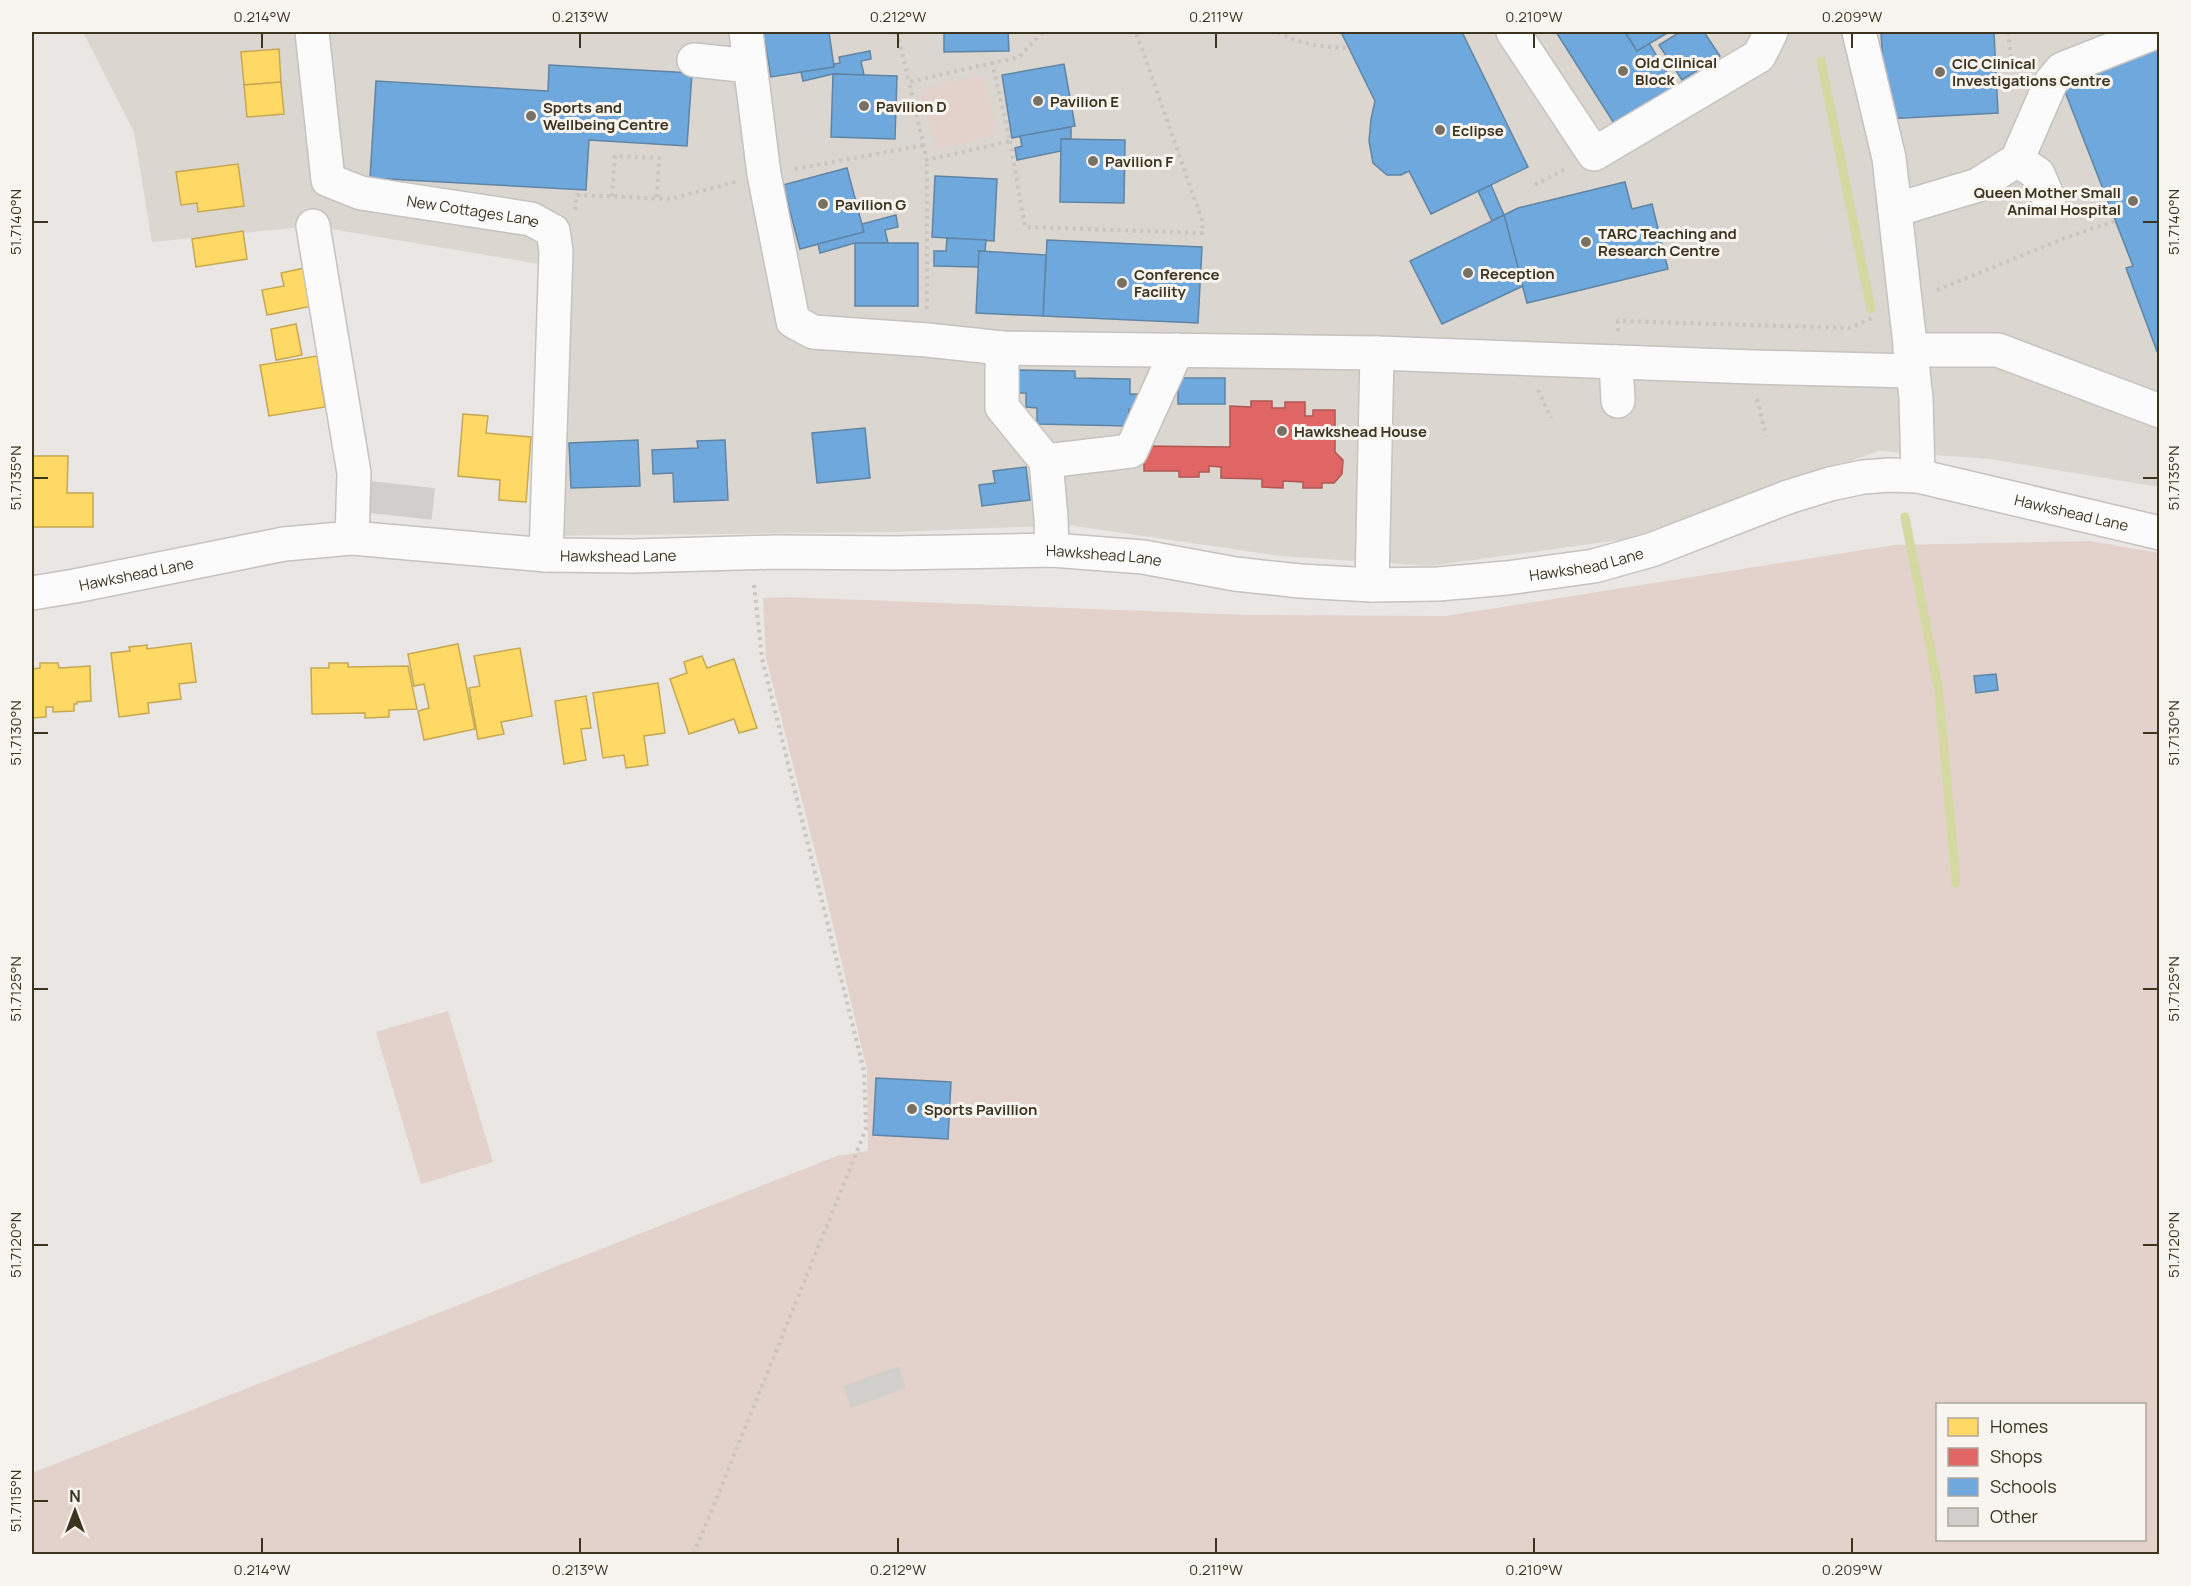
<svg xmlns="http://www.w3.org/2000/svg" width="2191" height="1586" font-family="Manrope,sans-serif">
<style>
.built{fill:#dbd6d0}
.green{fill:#e3d2cb;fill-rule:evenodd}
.homes{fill:#ffd966;stroke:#c5a851;stroke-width:1.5}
.shops{fill:#e06666;stroke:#af5751;stroke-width:1.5}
.schools{fill:#6fa8dc;stroke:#6085a4;stroke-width:1.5}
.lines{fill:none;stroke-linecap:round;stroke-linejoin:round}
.stream{stroke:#d3d9a1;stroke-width:9}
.building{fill:#d1cfcc;stroke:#d2cfcb;stroke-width:1.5}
.minor-casing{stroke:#c5c2bf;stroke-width:36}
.path{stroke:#cac5c0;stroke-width:4;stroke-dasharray:3 4.5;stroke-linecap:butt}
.minor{stroke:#fcfbfb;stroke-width:33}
.ticks{fill:none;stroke:#3d3420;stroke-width:2}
.poi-dot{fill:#797264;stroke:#f8f4f0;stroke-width:2}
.labels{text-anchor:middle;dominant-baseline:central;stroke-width:6;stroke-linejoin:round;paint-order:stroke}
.poi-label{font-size:15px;font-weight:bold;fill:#3d3420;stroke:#f8f4f0;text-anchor:start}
.street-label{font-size:15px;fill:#3d3420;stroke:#f8f4f0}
.neatline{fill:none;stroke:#3d3420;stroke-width:2}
.ticks-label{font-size:15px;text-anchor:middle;fill:#3d3420}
</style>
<rect width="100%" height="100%" fill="#e9e6e3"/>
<polygon class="built" points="83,32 2159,32 2159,487 1990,459 1879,451 1627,539 1430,566 1281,556 1068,525 897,532 533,536 546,265 313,226 152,242 134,132"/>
<g class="green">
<polygon points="983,74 998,135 936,150 921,89"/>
<path d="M2090,541l69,12v1001h-2127v-81l805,-317 31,-5 -1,-81 -44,-187 -57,-225 -3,-60 23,-1 463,18 197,1 448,-71zM1938,1404h206v136h-206z"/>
<polygon points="448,1011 493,1162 421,1184 376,1032"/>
</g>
<g class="homes">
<polygon points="279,49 281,82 244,85 241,52"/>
<polygon points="281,82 284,114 247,117 244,85"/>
<polygon points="238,164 244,206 198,212 197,203 181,205 176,172"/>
<polygon points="243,231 247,259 196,267 192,239"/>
<polygon points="309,267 317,305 267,315 262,290 284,286 281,273"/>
<polygon points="296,324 302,355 276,360 271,329"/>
<polygon points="317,356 325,407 269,416 260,365"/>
<polygon points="463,414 488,416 486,433 531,437 526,502 499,500 500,480 458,476"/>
<polygon points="32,456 68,456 67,493 93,493 93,527 32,527"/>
<polygon points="191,643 196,682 179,684 181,699 148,703 149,713 119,717 111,653 130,651 129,647 147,645 147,649"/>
<polygon points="458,644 475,729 424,740 418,711 429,708 424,684 414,686 408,654"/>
<polygon points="520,648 532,716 501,722 504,734 478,739 469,688 480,686 474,656"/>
<polygon points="702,656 707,668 734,659 757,728 739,733 734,719 689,734 670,679 687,673 684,662"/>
<polygon points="40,663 58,663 59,668 90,666 91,701 77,702 77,704 74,704 74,711 53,712 53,707 46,707 46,717 32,718 32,669 40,668"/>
<polygon points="329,663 348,663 348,667 408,666 417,709 389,710 389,717 365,718 365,713 312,714 311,668 329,668"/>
<polygon points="658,683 665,733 644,736 648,765 626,768 624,755 603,758 593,693"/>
<polygon points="586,696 591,728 581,729 586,760 564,764 555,701"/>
</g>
<polygon class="shops" points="1251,401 1272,401 1272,408 1285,408 1285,402 1305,402 1305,416 1313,416 1313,410 1335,410 1335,452 1343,460 1342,474 1334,483 1322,483 1322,488 1303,488 1303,482 1283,481 1283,488 1262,487 1262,479 1221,478 1221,467 1209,466 1209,472 1199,472 1199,477 1179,477 1179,471 1144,471 1144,446 1230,447 1230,406 1251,407"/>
<g class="schools">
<polygon points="763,32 829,32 834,67 771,77"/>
<polygon points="944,32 1008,32 1009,51 944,52"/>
<polygon points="1341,32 1462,32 1528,167 1431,214 1409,171 1401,175 1387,175 1373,163 1369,141 1371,119 1375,101"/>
<polygon points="1556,32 1625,32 1637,51 1649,43 1678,91 1617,128"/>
<polygon points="1625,32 1669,32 1637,51"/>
<polygon points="1680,32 1704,32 1720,56 1682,80 1659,45"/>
<polygon points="1881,32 1994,32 1998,113 1886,119"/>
<polygon points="2160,45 2160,353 2158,354 2126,268 2133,266 2062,84"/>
<polygon points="870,51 871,59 861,61 864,75 833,74 803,81 801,72 834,67 834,64 840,63 839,57"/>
<polygon points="1064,64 1075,126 1012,138 1002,75"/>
<polygon points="549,65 692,73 687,146 589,140 586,190 370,178 376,81 548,91"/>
<polygon points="833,74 897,76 895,139 831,137"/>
<polygon points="1071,127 1071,139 1061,139 1061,151 1017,160 1015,148 1022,146 1020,136"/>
<polygon points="1061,139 1125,140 1124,203 1060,202"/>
<polygon points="847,168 864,232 800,249 783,185"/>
<polygon points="935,176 997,179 994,241 932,237"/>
<polygon points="1625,182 1632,209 1652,204 1668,269 1527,303 1504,215 1518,208"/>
<polygon points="1491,185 1504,215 1492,221 1478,191"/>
<polygon points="896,215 898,227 885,230 888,243 855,243 820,253 818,244 864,232 862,224"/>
<polygon points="1504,215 1523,286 1442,324 1410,261"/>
<polygon points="947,238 986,240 985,252 979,251 979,267 934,266 934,251 946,251"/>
<polygon points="1047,240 1202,247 1198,323 1043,316"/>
<rect x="855" y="243" width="63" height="63"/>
<polygon points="979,251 1046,255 1043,316 976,313"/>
<polygon points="1018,370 1075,371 1075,378 1130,379 1130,394 1138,394 1138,409 1129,409 1128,426 1037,424 1037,408 1026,407 1026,393 1018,393"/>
<rect x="1178" y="378" width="47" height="26"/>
<polygon points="865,428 870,478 817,483 812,433"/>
<polygon points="638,440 640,486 571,488 569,443"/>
<polygon points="725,440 728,500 674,502 673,473 653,474 652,450 698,448 697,441"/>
<polygon points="1026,467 1030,500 982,506 979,485 995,483 993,471"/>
<polygon points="1996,674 1998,690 1976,693 1974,676"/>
<polygon points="876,1078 951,1082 948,1139 873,1135"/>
</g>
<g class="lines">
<g class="stream">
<polyline points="1821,61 1871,309"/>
<polyline points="1905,517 1939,692 1956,883"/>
</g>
</g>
<g class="building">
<polygon points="372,482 434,489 431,519 369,512"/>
<polygon points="898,1367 905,1387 852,1407 844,1387"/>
</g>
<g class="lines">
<g class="minor-casing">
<g id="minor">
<path id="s1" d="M312,32l16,148 33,13 170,26 22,12 3,20 -10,304"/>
<polyline points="746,32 764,174 793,321 813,332 927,340 1002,348 1377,353 1753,367 1913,371"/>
<polyline points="1513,32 1594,154 1759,56 1771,32"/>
<polyline points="1859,32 1889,158 1916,398 1918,476"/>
<polyline points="694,60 750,66"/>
<polyline points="2017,160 2038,174 2049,200"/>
<polyline points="1895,210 1978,185 2017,160 2051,82 2062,69 2156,32"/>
<polyline points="313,226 354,473 352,538"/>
<polyline points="1002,348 1002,407 1046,461 1051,518 1052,550"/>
<polyline points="1910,350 1998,350 2160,411"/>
<polyline points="1616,362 1618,401"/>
<polyline points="1046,461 1131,451 1177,350"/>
<polyline points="1372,585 1377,353"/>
<path id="s2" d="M32,593l43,-7 209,-42 68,-6 194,17 88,1 142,-4 118,1 158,-3 91,7 92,17 65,7 72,4 66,-1 69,-6 87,-12 57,-16 137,-53 42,-13 33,-7 27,-2 28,1 242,57"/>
</g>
</g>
<g class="path">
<polyline points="897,32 909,82"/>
<path d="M1278,32c22,13 46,15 71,16"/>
<polyline points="2008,32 2011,58 2024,66"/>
<polyline points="992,62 1010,141 927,160 909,82 1019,57 1043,32"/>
<polyline points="1010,141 1025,227 1203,233 1202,220 1136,32"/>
<polyline points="795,169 924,145"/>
<polyline points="1535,185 1567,168"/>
<polyline points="612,196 615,156 659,158 657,198"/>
<polyline points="575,210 577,195 670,199 735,182"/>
<polyline points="1937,290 2065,238 2115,221"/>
<polyline points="927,309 927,160"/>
<polyline points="1618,331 1618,321 1849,328 1875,317"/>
<polyline points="1538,390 1551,418"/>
<polyline points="1757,399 1766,436"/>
<polyline points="694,1554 866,1129 864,1071 762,658 754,585"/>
</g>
<use href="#minor" class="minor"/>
</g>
<path class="ticks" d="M262,33v15M580,33v15M898,33v15M1216,33v15M1534,33v15M1852,33v15M33,222h15M2143,222h15M33,478h15M2143,478h15M33,733h15M2143,733h15M33,989h15M2143,989h15M33,1245h15M2143,1245h15M33,1501h15M262,1538v15M580,1538v15M898,1538v15M1216,1538v15M1534,1538v15M1852,1538v15"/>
<g class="poi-dot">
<circle cx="1623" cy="71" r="6"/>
<circle cx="1940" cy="72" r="6"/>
<circle cx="1038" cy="101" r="6"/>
<circle cx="864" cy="106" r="6"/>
<circle cx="531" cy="116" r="6"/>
<circle cx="1440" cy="130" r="6"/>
<circle cx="1093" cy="161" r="6"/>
<circle cx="2133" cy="201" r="6"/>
<circle cx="823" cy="204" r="6"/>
<circle cx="1586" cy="242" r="6"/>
<circle cx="1468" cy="273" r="6"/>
<circle cx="1122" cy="283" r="6"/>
<circle cx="1282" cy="431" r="6"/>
<circle cx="912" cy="1109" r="6"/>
</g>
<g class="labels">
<g class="poi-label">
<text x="1635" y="62">Old Clinical<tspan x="1635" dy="17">Block</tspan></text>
<text x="1952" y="63">CIC Clinical<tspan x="1952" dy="17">Investigations Centre</tspan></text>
<text x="1050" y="101">Pavilion E</text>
<text x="876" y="106">Pavilion D</text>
<text x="543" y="107">Sports and<tspan x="543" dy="17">Wellbeing Centre</tspan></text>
<text x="1452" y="130">Eclipse</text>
<text x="1105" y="161">Pavilion F</text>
<text x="2121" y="192" text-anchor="end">Queen Mother Small<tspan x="2121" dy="17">Animal Hospital</tspan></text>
<text x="835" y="204">Pavilion G</text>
<text x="1598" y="233">TARC Teaching and<tspan x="1598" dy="17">Research Centre</tspan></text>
<text x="1480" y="273">Reception</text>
<text x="1134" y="274">Conference<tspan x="1134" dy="17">Facility</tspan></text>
<text x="1294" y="431">Hawkshead House</text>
<text x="924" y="1109">Sports Pavillion</text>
</g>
<g class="street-label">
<text stroke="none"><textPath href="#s1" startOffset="298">New Cottages Lane</textPath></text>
<text stroke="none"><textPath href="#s2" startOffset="2068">Hawkshead Lane</textPath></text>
<text stroke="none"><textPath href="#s2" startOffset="592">Hawkshead Lane</textPath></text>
<text stroke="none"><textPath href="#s2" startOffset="1078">Hawkshead Lane</textPath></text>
<text stroke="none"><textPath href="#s2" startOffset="1564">Hawkshead Lane</textPath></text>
<text stroke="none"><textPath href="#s2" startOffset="106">Hawkshead Lane</textPath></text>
</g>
</g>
<rect width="2191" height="1586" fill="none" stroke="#f8f4f0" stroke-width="66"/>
<rect x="1936" y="1403" width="210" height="138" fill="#f8f4f0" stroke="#ada79d" stroke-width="1.5"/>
<rect x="1948" y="1418" width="30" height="18" fill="#ffd966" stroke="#ada79d" stroke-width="1.5"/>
<text x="1990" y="1433" font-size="18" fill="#3d3420">Homes</text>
<rect x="1948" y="1448" width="30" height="18" fill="#e06666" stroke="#ada79d" stroke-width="1.5"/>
<text x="1990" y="1463" font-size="18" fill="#3d3420">Shops</text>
<rect x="1948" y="1478" width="30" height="18" fill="#6fa8dc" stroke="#ada79d" stroke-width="1.5"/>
<text x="1990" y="1493" font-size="18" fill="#3d3420">Schools</text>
<rect x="1948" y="1508" width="30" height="18" fill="#d1cfcc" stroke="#ada79d" stroke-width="1.5"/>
<text x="1990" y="1523" font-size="18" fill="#3d3420">Other</text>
<g transform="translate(75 1511)" stroke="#f8f4f0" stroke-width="4.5" paint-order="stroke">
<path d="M0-4.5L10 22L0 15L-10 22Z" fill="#3d3420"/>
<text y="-9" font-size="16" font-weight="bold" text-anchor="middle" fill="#3d3420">N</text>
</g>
<rect x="33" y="33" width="2125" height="1520" class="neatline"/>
<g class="ticks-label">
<text x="262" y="22">0.214°W</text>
<text x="580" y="22">0.213°W</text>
<text x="898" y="22">0.212°W</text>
<text x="1216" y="22">0.211°W</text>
<text x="1534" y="22">0.210°W</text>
<text x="1852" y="22">0.209°W</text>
<text transform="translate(16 222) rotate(-90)" y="5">51.7140°N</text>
<text transform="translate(2174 222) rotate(-90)" y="5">51.7140°N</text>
<text transform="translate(16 478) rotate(-90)" y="5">51.7135°N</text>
<text transform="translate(2174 478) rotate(-90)" y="5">51.7135°N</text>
<text transform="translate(16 733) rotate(-90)" y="5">51.7130°N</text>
<text transform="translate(2174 733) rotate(-90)" y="5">51.7130°N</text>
<text transform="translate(16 989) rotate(-90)" y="5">51.7125°N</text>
<text transform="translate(2174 989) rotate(-90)" y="5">51.7125°N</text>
<text transform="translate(16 1245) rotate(-90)" y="5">51.7120°N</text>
<text transform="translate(2174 1245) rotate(-90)" y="5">51.7120°N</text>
<text transform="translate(16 1501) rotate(-90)" y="5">51.7115°N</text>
<text x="262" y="1575">0.214°W</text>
<text x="580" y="1575">0.213°W</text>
<text x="898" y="1575">0.212°W</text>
<text x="1216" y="1575">0.211°W</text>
<text x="1534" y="1575">0.210°W</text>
<text x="1852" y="1575">0.209°W</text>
</g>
</svg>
